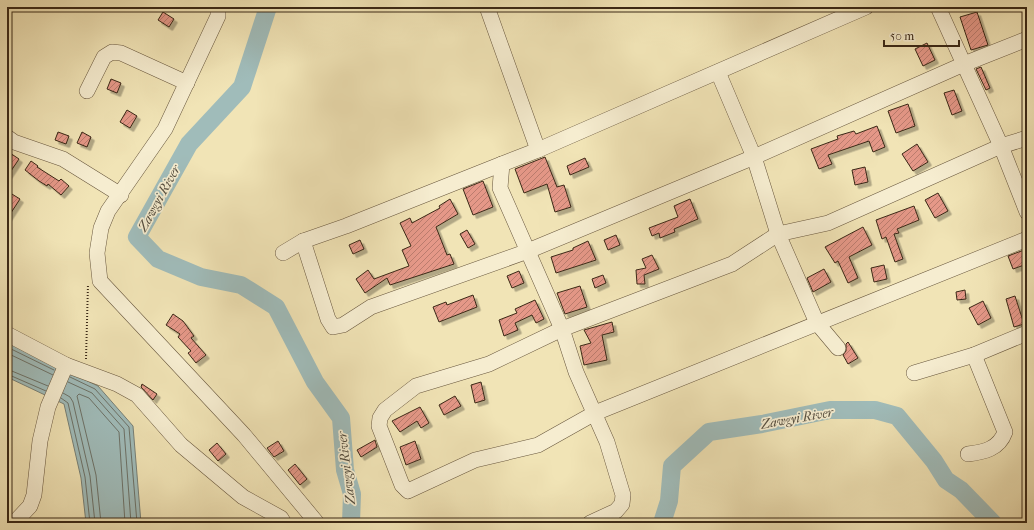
<svg xmlns="http://www.w3.org/2000/svg" width="1034" height="530" font-family="'IM FELL French Canon',serif">
<style>
.water{fill:#a0bcba;stroke:#778178}
.lines{fill:none;stroke-linecap:round;stroke-linejoin:round}
.shore{stroke:#6d7268;stroke-width:1}
.river{stroke:#a0bcba;stroke-width:18}
.building{fill:url(#building-hatch);stroke:#3a2816;filter:url(#shadow)}
.minor-casing{stroke:#68573e;stroke-width:16}
.path{stroke:#3a2816;stroke-width:2;stroke-dasharray:1 2;stroke-linecap:butt}
.minor{stroke:#f6edd0;stroke-width:15}
.labels{text-anchor:middle;dominant-baseline:central;stroke-width:3.5;stroke-linejoin:round;paint-order:stroke}
.water-label{font-size:13px;font-style:italic;fill:#544d3f;stroke:#f6edd0}
</style>
<defs>
<pattern id="building-hatch" width="6" height="6" patternUnits="userSpaceOnUse"><rect width="6" height="6" fill="#e59888"/><path d="M-1 1l2-2M0 6l6-6M5 7l2-2" fill="none" stroke="#bb7c6e"/></pattern>
<filter id="shadow"><feDropShadow dx="3.5" dy="3.5" stdDeviation="0" flood-color="#0004"/></filter>
</defs>
<rect width="100%" height="100%" fill="#f1e4b6"/>
<filter id="stains"><feTurbulence type="fractalNoise" baseFrequency=".005" numOctaves="4"/><feColorMatrix values="0 0 0 0 .2 0 0 0 0 .09 0 0 0 0 .02 0 0 0 .5 -.17"/></filter>
<radialGradient id="worn" r=".72"><stop offset=".6" stop-color="#630" stop-opacity="0"/><stop offset="1" stop-color="#630" stop-opacity=".3"/></radialGradient>
<polygon class="water" points="7,342 98,386 133,426 141,523 86,523 81,478 64,404 7,377"/>
<g class="lines">
<g class="shore">
<polyline points="7,347 54,370"/>
<polyline points="7,353 53,375"/>
<polyline points="7,369 48,386"/>
<polyline points="7,374 46,391"/>
<polyline points="70,377 95,389 129,427 137,523"/>
<polyline points="68,382 92,393 124,429 131,523"/>
<polyline points="63,393 70,397 73,402 90,476 95,523"/>
<polyline points="61,398 68,403 85,477 90,523"/>
<polyline points="101,523 96,475 77,396 79,394 89,398 119,432 125,523"/>
</g>
<g class="river">
<polyline points="268,7 242,87 189,144 137,237 158,259 201,277 241,285 276,307 315,382 341,418 345,470 352,494 351,523"/>
<polyline points="662,523 669,501 672,466 709,432 762,424 830,410 875,410 897,416 934,461 946,480 961,490 993,523"/>
</g>
</g>
<g class="building">
<polygon points="163,12 174,19 169,27 158,20"/>
<polygon points="977,12 988,45 971,50 960,17"/>
<polygon points="927,43 935,60 923,66 915,49"/>
<polygon points="981,67 990,88 986,90 976,69"/>
<polygon points="111,79 121,83 117,93 107,89"/>
<polygon points="954,90 962,111 952,115 944,93"/>
<polygon points="908,104 915,126 896,133 888,111"/>
<polygon points="127,110 137,116 130,128 120,122"/>
<polygon points="877,126 885,147 873,152 869,141 828,155 832,164 819,169 811,149 838,139 837,136 854,131 856,134"/>
<polygon points="58,132 69,136 66,144 55,140"/>
<polygon points="82,132 91,137 87,147 77,143"/>
<polygon points="917,144 928,162 913,171 902,154"/>
<polygon points="7,151 19,159 7,177"/>
<polygon points="545,157 557,187 564,185 571,207 555,212 547,184 524,193 515,169"/>
<polygon points="585,158 589,167 570,175 567,166"/>
<polygon points="31,161 38,166 37,167 59,181 61,179 69,186 61,195 48,184 47,186 39,181 25,170"/>
<polygon points="865,167 868,182 855,185 852,170"/>
<polygon points="483,181 493,207 473,215 463,189"/>
<polygon points="7,191 20,199 7,219"/>
<polygon points="938,193 948,211 935,218 925,200"/>
<polygon points="450,199 458,214 436,227 447,255 450,254 454,264 390,285 387,278 365,293 356,279 368,270 374,279 409,266 402,250 411,246 400,223 410,218 412,223 440,208 439,206"/>
<polygon points="690,199 698,219 674,229 675,232 660,238 659,233 652,236 649,228 678,217 674,206"/>
<polygon points="914,206 919,220 897,229 899,233 894,234 903,259 895,262 886,237 882,239 876,220"/>
<polygon points="863,227 872,245 849,257 858,278 848,283 838,261 835,263 825,247"/>
<polygon points="467,230 475,244 468,248 460,234"/>
<polygon points="616,235 620,245 608,250 604,240"/>
<polygon points="360,240 364,249 353,254 349,245"/>
<polygon points="588,241 596,260 556,273 551,257 573,250 573,248"/>
<polygon points="1024,250 1027,264 1013,269 1008,256"/>
<polygon points="652,255 659,269 644,275 645,284 637,284 636,270 646,268 642,259"/>
<polygon points="884,265 887,279 874,282 871,268"/>
<polygon points="824,269 831,282 813,292 807,278"/>
<polygon points="519,271 524,283 512,288 507,276"/>
<polygon points="603,275 606,283 595,288 592,279"/>
<polygon points="580,286 587,307 565,314 557,293"/>
<polygon points="965,290 966,299 957,300 956,292"/>
<polygon points="473,295 477,307 439,322 433,307 446,302 447,305"/>
<polygon points="1015,296 1024,324 1014,327 1006,299"/>
<polygon points="535,300 544,319 536,323 532,315 515,323 518,330 504,336 499,320 517,313 515,309"/>
<polygon points="983,301 991,318 978,325 969,308"/>
<polygon points="173,314 183,321 194,336 191,338 206,355 196,363 188,353 191,351 178,337 180,334 166,325"/>
<polygon points="612,322 614,332 602,335 607,360 584,365 580,346 591,343 584,330"/>
<polygon points="848,342 858,358 848,364 843,355 846,351 846,344"/>
<polygon points="481,382 485,400 475,403 471,385"/>
<polygon points="142,384 157,394 153,400 141,387"/>
<polygon points="455,396 461,406 444,415 439,405"/>
<polygon points="420,407 429,423 421,428 417,421 400,432 392,421"/>
<polygon points="375,440 377,447 361,457 357,450"/>
<polygon points="278,441 284,451 274,457 267,448"/>
<polygon points="415,441 421,459 406,465 400,447"/>
<polygon points="217,443 226,454 218,461 209,450"/>
<polygon points="295,464 307,479 300,485 288,470"/>
</g>
<g class="lines">
<g class="minor-casing">
<g id="minor">
<polyline points="218,7 218,16 165,129 108,211 101,228 97,253 100,281 244,435 317,523"/>
<polyline points="487,7 538,150"/>
<polyline points="938,7 1001,146 1027,212"/>
<polyline points="718,72 754,157 778,234 817,323 838,348"/>
<polyline points="87,91 104,57 112,52 121,53 187,83"/>
<polyline points="7,137 14,142 63,159 121,195"/>
<polyline points="1027,138 1001,146 828,223 778,234 732,264 562,329 489,364 416,386 385,410 380,418 379,426 402,485 408,491 475,460 538,445 595,413 1027,239"/>
<polyline points="303,241 328,319 333,327 343,325 371,307 528,251 754,157 964,64 1027,39"/>
<polyline points="283,253 303,241 346,226 502,164"/>
<polyline points="7,334 66,365 117,384 137,395 181,445 243,497 281,518 284,523"/>
<polyline points="914,373 974,355 1027,333"/>
<path d="M968,454c16,-2 31,-5 37,-22l-31,-77"/>
<polyline points="14,523 30,506 34,495 40,441 48,407 66,365"/>
<polyline points="590,523 616,511 622,504 623,495 607,442 576,372 562,329 500,188 502,164 538,150 866,7"/>
</g>
</g>
<polyline class="path" points="86,359 88,284"/>
<use href="#minor" class="minor"/>
</g>
<g class="labels">
<g class="water-label">
<text transform="translate(159 198) rotate(-61)">Zawgyi River</text>
<text transform="translate(797 418) rotate(-10)">Zawgyi River</text>
<text transform="translate(346 468) rotate(-97)">Zawgyi River</text>
</g>
</g>
<rect width="1034" height="530" fill="none" stroke="#f1e4b6" stroke-width="24"/>
<rect x="8" y="8" width="1018" height="514" fill="none" stroke="#3a2816" stroke-width="2"/>
<rect x="12" y="12" width="1010" height="506" fill="none" stroke="#3a2816"/>
<path d="M884 40v6h75v-6" fill="none" stroke="#3a2816" stroke-width="2"/>
<text x="890" y="40" font-size="12" fill="#3a2816" stroke="#f6edd0" stroke-width="3" paint-order="stroke">50 m</text>
<rect width="100%" height="100%" filter="url(#stains)"/>
<rect width="100%" height="100%" fill="url(#worn)"/>
</svg>
